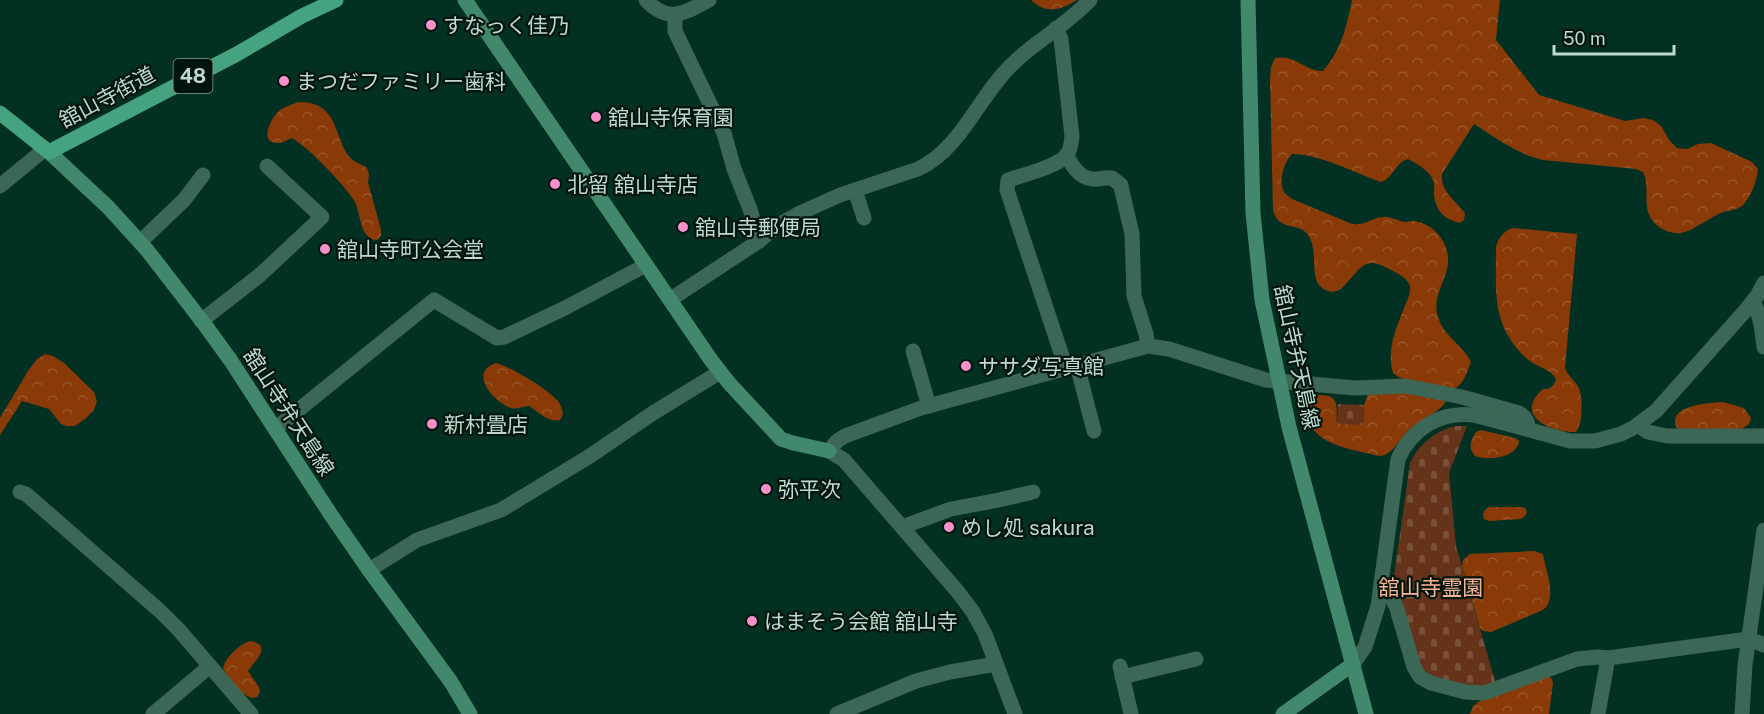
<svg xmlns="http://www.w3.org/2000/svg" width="1764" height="714" font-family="'Public Sans','Noto Sans JP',sans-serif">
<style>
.forest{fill:url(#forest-crowns)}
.cemetery{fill:url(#cemetery-stones)}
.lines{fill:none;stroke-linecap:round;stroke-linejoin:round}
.street{stroke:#3c6655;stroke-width:15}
.secondary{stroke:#42886d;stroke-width:15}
.primary{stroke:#45a380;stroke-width:15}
.poi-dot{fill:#f990ca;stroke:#01150d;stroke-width:2}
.labels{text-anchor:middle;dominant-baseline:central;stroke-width:4.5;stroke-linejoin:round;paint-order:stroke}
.shield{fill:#01150d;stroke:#859e93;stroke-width:1.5}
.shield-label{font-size:20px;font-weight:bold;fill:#bed9cd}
.poi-label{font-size:21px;fill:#bed9cd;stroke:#01150d;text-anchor:start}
.street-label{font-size:21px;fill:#bed9cd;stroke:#01150d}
.park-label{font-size:21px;fill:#f6b292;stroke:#01150d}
</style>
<defs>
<pattern id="forest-crowns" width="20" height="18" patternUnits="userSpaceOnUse" patternTransform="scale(1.5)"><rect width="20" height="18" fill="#893a07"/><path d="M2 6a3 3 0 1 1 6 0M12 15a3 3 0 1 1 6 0" fill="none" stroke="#98562a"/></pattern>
<pattern id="cemetery-stones" width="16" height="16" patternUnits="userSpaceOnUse" patternTransform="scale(1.5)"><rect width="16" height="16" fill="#65331a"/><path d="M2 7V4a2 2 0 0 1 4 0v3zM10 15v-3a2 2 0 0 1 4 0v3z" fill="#79503a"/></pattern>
</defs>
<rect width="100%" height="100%" fill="#023022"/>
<g class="forest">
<path d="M1031,0h46c-17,10 -30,15 -46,0z"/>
<path d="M1352,0h148l-4,40 43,55 86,26 18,-3 10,2 8,6 9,15 7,7 10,1 11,-5 13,-1 41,19 6,7c-1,11 -6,26 -14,35 -6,6 -13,6 -21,8 -13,5 -28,18 -42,21 -7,1 -16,-2 -22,-6 -21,-16 -7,-37 -16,-55l-7,-3 -93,-9c-26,-6 -47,-22 -69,-36l-32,50c-2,17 14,27 23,39l-1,7 -4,3c-15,-3 -25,-13 -26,-29 0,-5 1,-10 -1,-14 -3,-9 -17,-17 -25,-21 -12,3 -15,19 -27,23 -29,-10 -58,-27 -89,-28 -8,8 -14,28 -8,38 2,3 6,5 8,7l60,25c14,2 18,-6 31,-7 7,-1 14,4 22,5 4,0 5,-2 9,-1 21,3 36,23 34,43 -2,16 -15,33 -11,49 5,24 26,31 34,49 -4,10 -7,22 -17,27 -19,-3 -46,-3 -61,-16 -7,-23 3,-44 11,-65 3,-7 7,-15 6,-22 -2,-7 -11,-12 -17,-15 -6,-3 -14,-8 -21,-8 -20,0 -28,43 -51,24 -12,-10 -2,-37 -13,-52 -10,-14 -27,-2 -35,-24l-3,-132 1,-12 4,-9c20,-4 30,13 48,13 18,-21 24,-45 29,-71z"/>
<path d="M299,102c37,0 34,28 48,52 5,8 13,9 20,14l2,7 -1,7 13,48v6l-4,4c-17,0 -16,-26 -22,-38 -10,-17 -46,-54 -63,-64 -4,1 -9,5 -13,5 -21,1 -9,-25 1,-33 6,-4 13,-6 19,-8z"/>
<path d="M1512,228l65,6 -12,134c3,9 10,12 14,20 4,11 4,35 -3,44 -26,1 -63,-17 -33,-43 8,0 10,-2 13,-10 -6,-11 -21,-12 -30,-21 -35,-33 -30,-67 -30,-111 3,-10 6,-14 16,-19z"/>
<polygon points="45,354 53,356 64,363 94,392 97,401 94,410 85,419 75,426 67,426 61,424 49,409 22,401 0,435 0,418 28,371 37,359"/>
<path d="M496,363c17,5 50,25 62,38 3,4 4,8 5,13l-3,6c-13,2 -20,-7 -31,-14 -7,0 -11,4 -18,2 -18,-6 -43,-36 -15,-45z"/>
<path d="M1406,391l37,8 3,2c-4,10 -26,19 -35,27 -10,8 -18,28 -32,28 -23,-6 -62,-10 -70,-35 -3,-11 0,-18 7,-26 25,-1 20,10 21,29h26l1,-19 4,-11z"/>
<path d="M1723,402l21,6 7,10 -2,6 -10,7h-55l-7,-3c-11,-23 32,-25 46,-26z"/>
<path d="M1481,430l34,8 4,3c-2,17 -31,20 -44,15 -7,-8 -5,-15 1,-24z"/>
<polygon points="1489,507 1521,507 1525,508 1527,512 1525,516 1521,519 1489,521 1484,519 1483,514 1485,510"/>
<path d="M1534,551l9,3 1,5c3,15 13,40 -1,51l-52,22 -8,-1 -3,-3 -18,-62 1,-6 7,-6z"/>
<path d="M250,641c24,4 4,21 -2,30l11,16 1,5 -3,5 -5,1c-11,-3 -24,-19 -29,-30 3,-11 15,-23 27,-27z"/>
<polygon points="1548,675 1552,679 1553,684 1549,714 1470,714 1473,706 1484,698"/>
</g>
<g class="cemetery">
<polygon points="1338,404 1364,405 1363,425 1337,424"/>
<path d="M1456,426h11l-18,47 7,73 40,138 -13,4 -50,-10 -15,-13 -25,-82 17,-120c8,-18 26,-33 46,-37z"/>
</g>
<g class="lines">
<g class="street">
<path d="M646,0c22,24 39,13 63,0"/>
<polyline points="675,15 675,31 724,133 734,169 750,209 759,241"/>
<path d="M1056,28l5,11 11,97c-1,7 -1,13 -5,19 -10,12 -44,20 -59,25l-1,10 59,178"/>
<path d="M1066,155c6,10 13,23 26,24 7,1 13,-2 20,-1l9,7 1,6 10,43 2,62 12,38 2,12"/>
<polyline points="0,186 45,149"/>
<polyline points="855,190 864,218"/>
<polyline points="140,242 184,200 203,175"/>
<path d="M671,299l88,-58 21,-17 20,-11 40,-18 78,-26c39,-18 57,-63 85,-95 25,-29 61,-46 87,-74"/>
<path d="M1753,301c8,15 9,30 11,46"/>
<polyline points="201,321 260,275 322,217 267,166"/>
<polyline points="913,351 929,406"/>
<polyline points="1077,365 1094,431"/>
<polyline points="1638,425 1648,432 1667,436 1764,436"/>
<polyline points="275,429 434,300 497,338 504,337 565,308 646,265"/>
<polyline points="20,492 26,494 160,611 179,630 251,714"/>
<polyline points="902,527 951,509 999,500 1033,492"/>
<polyline points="369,570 417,540 501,510 590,456 653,413 720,372"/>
<polyline points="1381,586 1390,595 1396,606 1414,667 1420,677 1431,683 1465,692 1484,693 1577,659 1598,657 1608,658"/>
<path d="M1353,664l12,-17 13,-41 20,-147c14,-31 43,-48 76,-44l96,26h25l26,-7 12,-6 23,-17 89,-100 12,-15 7,-13"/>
<polyline points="1120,666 1131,714"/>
<polyline points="1122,677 1196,659"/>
<polyline points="153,714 210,666"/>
<polyline points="837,714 916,681 950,672 996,664"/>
<path d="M1015,714l-30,-80 -12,-22 -15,-20 -108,-125 -6,-7 -15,-9 8,-10 8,-5 76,-28 227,-62 21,3 97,31 89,8 51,-2 56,11 57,16c7,5 9,8 9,16"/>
<polyline points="1598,714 1608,658 1741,640 1757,642 1764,645"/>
<polyline points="1742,714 1745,665 1764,530"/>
</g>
<g class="secondary">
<polyline points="465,0 711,360 729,383 781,439 793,443 829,451"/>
<polyline points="1248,0 1253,213 1262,300 1289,427 1366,714"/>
<polyline points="49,152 108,207 147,250 205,325 231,361 331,515 369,570 451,682 470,714"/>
<polyline points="1283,714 1353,664"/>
</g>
<polyline class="primary" points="0,113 49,152 237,54 302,16 336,0"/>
</g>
<g class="poi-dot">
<circle cx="431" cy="25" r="6"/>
<circle cx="284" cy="81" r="6"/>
<circle cx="596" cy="117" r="6"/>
<circle cx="555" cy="184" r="6"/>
<circle cx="683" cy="227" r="6"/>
<circle cx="325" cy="249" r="6"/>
<circle cx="966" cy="366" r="6"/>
<circle cx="432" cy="424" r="6"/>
<circle cx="766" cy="489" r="6"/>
<circle cx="949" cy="527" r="6"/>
<circle cx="752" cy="621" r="6"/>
</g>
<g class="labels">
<rect class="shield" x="173.5" y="59" width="39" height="34" rx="4.5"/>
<g class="shield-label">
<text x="193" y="76">48</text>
</g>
<g class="poi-label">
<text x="443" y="25">すなっく佳乃</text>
<text x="296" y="81">まつだファミリー歯科</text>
<text x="608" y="117">舘山寺保育園</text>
<text x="567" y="184">北留 舘山寺店</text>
<text x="695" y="227">舘山寺郵便局</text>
<text x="337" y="249">舘山寺町公会堂</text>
<text x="978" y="366">ササダ写真館</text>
<text x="444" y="424">新村畳店</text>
<text x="778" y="489">弥平次</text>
<text x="961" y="527">めし処 sakura</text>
<text x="764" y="621">はまそう会館 舘山寺</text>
</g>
<g class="street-label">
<text transform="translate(107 97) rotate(-28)">舘山寺街道</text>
<text transform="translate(1297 357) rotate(78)">舘山寺弁天島線</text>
<text transform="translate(289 412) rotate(57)">舘山寺弁天島線</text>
</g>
<g class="park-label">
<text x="1431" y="587">舘山寺霊園</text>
</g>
</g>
<path d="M1554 45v9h120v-9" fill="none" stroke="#bed9cd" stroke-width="3"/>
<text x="1563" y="45" font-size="18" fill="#bed9cd" stroke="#01150d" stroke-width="4.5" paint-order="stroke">50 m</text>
</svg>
